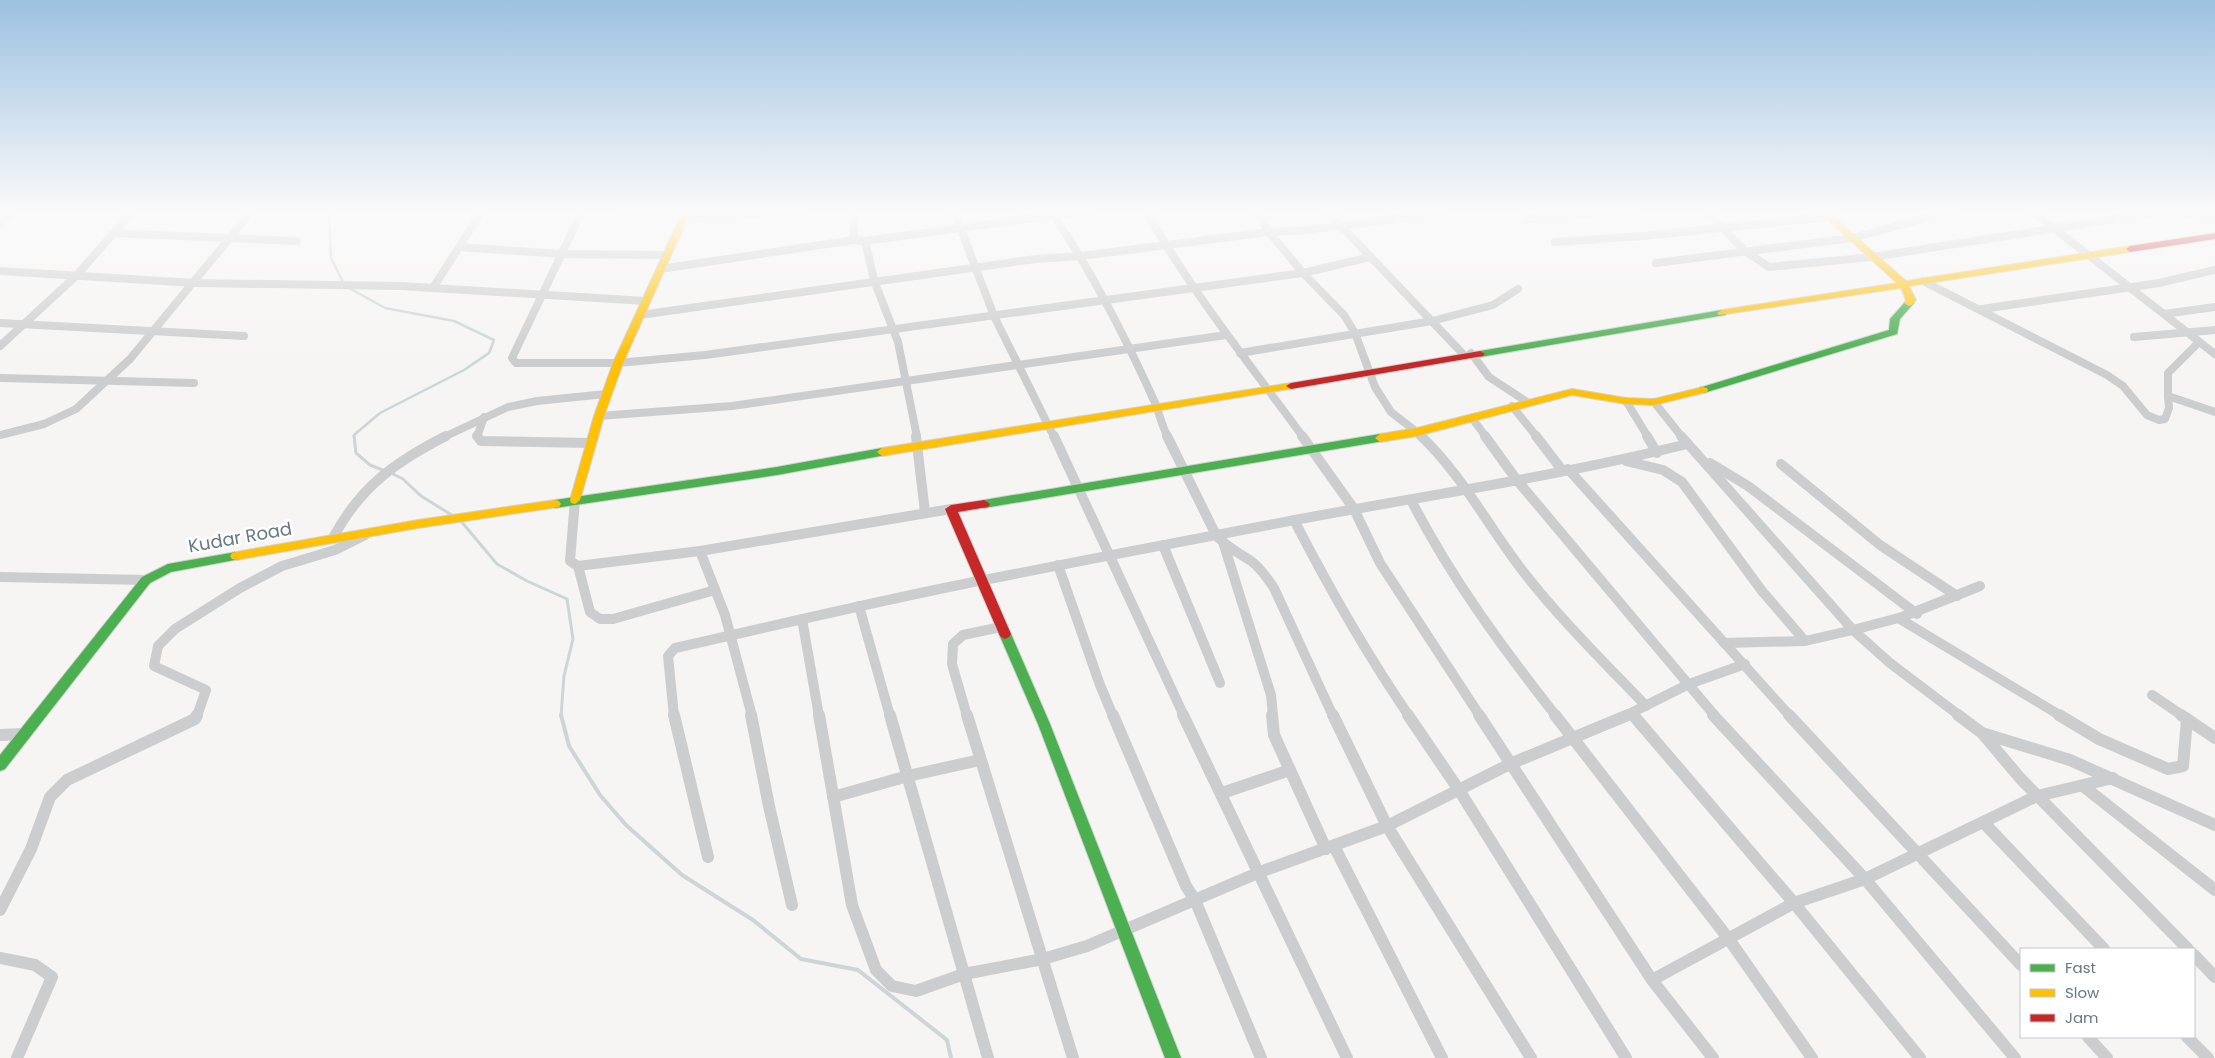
<svg xmlns="http://www.w3.org/2000/svg" width="2215" height="1058" font-family="Poppins,sans-serif">
<style>
.lines{fill:none;stroke-linecap:round;stroke-linejoin:round}
.stream-far2{stroke:#ccd5d7;stroke-width:2.5}
.stream-far1{stroke:#ccd5d7;stroke-width:3}
.stream{stroke:#ccd5d7;stroke-width:4}
.fast-casing{stroke:#d1d2d3;stroke-width:2}
.slow-casing{stroke:#d1d2d3;stroke-width:2}
.jam-casing{stroke:#d1d2d3;stroke-width:2}
.street-far2{stroke:#cccdce;stroke-width:8}
.street-far1{stroke:#cccdce;stroke-width:10}
.street{stroke:#cccdce;stroke-width:12}
.fast{fill:#4caf50;fill-rule:evenodd}
.slow{fill:#ffc107;fill-rule:evenodd}
.jam{fill:#c62828;fill-rule:evenodd}
.labels{text-anchor:middle;dominant-baseline:central;stroke-width:5;stroke-linejoin:round;paint-order:stroke}
.street-label{font-size:18px;fill:#667984;stroke:#fff}
</style>
<rect width="100%" height="100%" fill="#f6f5f4"/>
<g class="lines">
<g class="stream-far2">
<polyline points="329,211 331,258 344,284"/>
<polyline points="349,288 385,308 454,321 494,340 489,353 464,370 380,413 354,435 354,437"/>
</g>
<g class="stream-far1">
<polyline points="354,436 356,453 370,465 385,471"/>
<polyline points="391,473 403,479 421,496 455,517"/>
<polyline points="460,520 497,564 527,581 567,599 573,639 564,676 561,716"/>
</g>
<polyline class="stream" points="561,715 569,746 600,795 626,825 682,875 753,920 801,959 858,970 947,1040 951,1058"/>
<g class="fast-casing">
<g id="fast">
<polygon points="1909,300 1914,303 1900,319 1897,334 1707,392 1703,393 1698,390 1699,388 1889,330 1890,319 1906,301"/>
<polygon points="1722,310 1727,313 1725,315 1480,357 1475,354 1480,351"/>
<polygon points="1380,434 1384,435 1385,438 1384,441 984,508 978,504 984,500"/>
<polygon points="882,448 886,449 887,452 886,455 777,475 555,508 549,504 555,500 777,467"/>
<polygon points="236,552 240,553 242,556 240,559 171,572 150,583 5,769 0,771 0,755 142,577 168,564"/>
<polygon points="1005,629 1009,631 1011,634 1050,724 1181,1058 1165,1058 1038,724 999,634 1001,631"/>
</g>
</g>
<g class="slow-casing">
<g id="slow">
<polygon points="683,211 691,211 623,363 604,416 580,500 575,504 571,503 570,500 594,416 613,363"/>
<polygon points="1818,211 1827,211 1906,281 2130,246 2134,249 2130,252 1909,286 1916,300 1912,305 1909,306 1904,303 1906,300 1901,288 1719,315 1717,313 1722,310 1897,283"/>
<polygon points="1291,383 1295,384 1296,386 1295,388 882,456 877,452 882,448"/>
<polygon points="1703,387 1707,388 1708,390 1707,392 1654,405 1626,404 1572,395 1417,436 1380,442 1375,438 1380,434 1417,428 1572,389 1626,398 1654,399"/>
<polygon points="555,500 559,501 561,504 559,507 418,528 236,560 232,559 230,556 232,553 236,552 418,520"/>
</g>
</g>
<g class="jam-casing">
<g id="jam">
<polygon points="2215,233 2215,239 2130,252 2126,249 2130,246"/>
<polygon points="1480,351 1485,354 1483,356 1291,389 1286,386 1291,383"/>
<polygon points="984,500 990,504 988,507 958,512 1011,634 1009,637 1005,639 1001,637 999,634 945,509 951,505"/>
</g>
</g>
<g class="street-far2">
<polyline points="582,211 512,358 516,363 618,363 705,355 1303,273 1370,257"/>
<polyline points="624,211 687,212"/>
<polyline points="853,211 854,240"/>
<polyline points="954,211 994,316 1054,437"/>
<path d="M1051,211c41,61 75,127 105,194 4,11 6,22 12,32"/>
<path d="M1146,211c45,80 103,152 157,226"/>
<polyline points="1257,211 1269,232 1303,273 1344,315 1355,333 1375,387 1391,412 1423,437"/>
<polyline points="1327,211 1464,355"/>
<polyline points="1580,211 1585,214 1635,211"/>
<polyline points="1706,211 1745,251 1769,267 1872,257 2147,214 2174,212 2215,217"/>
<polyline points="2032,211 2215,354"/>
<polyline points="684,219 800,211"/>
<polyline points="1524,220 1585,214"/>
<polyline points="0,224 13,211"/>
<polyline points="113,233 297,241"/>
<polyline points="865,241 875,283 898,342 917,437"/>
<polyline points="1555,242 1643,236 1829,217"/>
<polyline points="460,247 562,254 666,255"/>
<polyline points="1656,263 1852,238 1953,211"/>
<polyline points="660,269 854,240 865,241 1087,211"/>
<polyline points="0,271 195,283 400,286 646,301"/>
<polyline points="1923,281 2107,375 2123,386 2147,415 2159,420 2165,419 2169,408 2168,396 2215,412"/>
<polyline points="433,288 482,211"/>
<polyline points="1982,309 2159,283 2215,270"/>
<polyline points="2164,314 2215,307"/>
<polyline points="640,315 1036,259 1081,256 1269,232 1297,231 1429,215 1441,211"/>
<polyline points="0,323 244,336"/>
<polyline points="2134,337 2215,330"/>
<polyline points="0,346 76,276 133,211"/>
<polyline points="1240,353 1432,321 1493,305 1518,289"/>
<polyline points="1471,353 1489,377 1527,402"/>
<polyline points="0,378 194,383"/>
<polyline points="2168,396 2168,373 2199,342"/>
<polyline points="1626,401 1648,437"/>
<polyline points="1654,402 1682,437"/>
<polyline points="1512,406 1537,437"/>
<polyline points="599,416 732,406 1226,335"/>
<polyline points="1472,418 1486,437"/>
<polyline points="0,435 44,424 76,409 130,359 252,211"/>
<polyline points="444,437 508,407 537,401 606,394"/>
<polyline points="477,437 484,417"/>
</g>
<g class="street-far1">
<polyline points="477,436 481,441 591,443"/>
<polyline points="916,436 925,512"/>
<polyline points="1054,436 1184,716"/>
<path d="M1167,436l49,99c10,12 22,17 35,26 10,7 16,17 23,27l59,128"/>
<polyline points="1302,436 1354,509 1380,563 1480,716"/>
<path d="M1421,436c41,39 67,90 101,134 38,49 82,92 124,136"/>
<polyline points="1485,436 1516,479 1715,716"/>
<polyline points="1536,436 1562,470"/>
<polyline points="1647,436 1657,453"/>
<polyline points="1681,436 1853,630 1902,617 1980,586"/>
<polyline points="1626,461 1663,470 1682,482 1762,591 1805,641"/>
<polyline points="1710,463 1748,486 1917,614"/>
<polyline points="1781,464 1880,545 1957,596"/>
<polyline points="1568,469 1790,716"/>
<polyline points="575,500 570,561 578,566 700,551 951,509"/>
<path d="M1411,500c40,78 91,147 145,216"/>
<path d="M1294,520c35,68 72,133 115,196"/>
<path d="M333,538c27,-51 62,-76 113,-102"/>
<polyline points="1163,545 1220,683"/>
<polyline points="1224,545 1271,695 1273,716"/>
<polyline points="700,551 725,615 752,716"/>
<polyline points="1058,565 1100,685 1113,716"/>
<polyline points="578,566 590,612 600,619 613,619 715,590"/>
<polyline points="0,577 146,580"/>
<polyline points="859,606 890,716"/>
<polyline points="802,619 819,716"/>
<polyline points="1900,619 2061,716"/>
<polyline points="1724,643 1805,641 1853,630 1890,663 1960,716"/>
<polyline points="2152,695 2183,716"/>
<polyline points="1632,713 1634,716"/>
<polyline points="197,716 206,690 154,666 158,646 175,629 240,588 282,566 335,550 365,535"/>
<path d="M674,716l-6,-60 7,-8c103,-23 206,-48 309,-68 105,-21 211,-41 316,-61 129,-24 259,-43 387,-75"/>
<polyline points="967,716 952,664 953,644 963,635 1001,627"/>
<polyline points="1625,716 1689,684 1745,664"/>
</g>
<g class="street">
<polyline points="674,715 708,857"/>
<polyline points="751,715 769,806 792,905"/>
<polyline points="819,715 852,905 876,970 892,986 916,991 964,974 1043,959 1087,946 1260,872 1387,826 1510,764 1628,715"/>
<polyline points="890,715 988,1058"/>
<polyline points="967,715 1073,1058"/>
<polyline points="1113,715 1186,886 1195,900 1261,1058"/>
<polyline points="1183,715 1347,1058"/>
<polyline points="1272,715 1274,735 1326,849"/>
<polyline points="1333,715 1387,826 1531,1058"/>
<polyline points="1408,715 1459,790 1626,1058"/>
<polyline points="1479,715 1652,980 1713,1058"/>
<polyline points="1555,715 1728,938 1812,1058"/>
<polyline points="1633,715 1794,903 1920,1058"/>
<polyline points="1713,715 1865,879 2015,1058"/>
<polyline points="1789,715 2021,965"/>
<polyline points="1958,715 1982,733 2070,760 2215,825"/>
<polyline points="2059,715 2099,739 2168,769 2183,766 2187,719"/>
<polyline points="2181,715 2215,738"/>
<polyline points="1982,733 2020,778 2188,949"/>
<polyline points="0,735 23,734"/>
<polyline points="2083,786 2215,890"/>
<polyline points="1222,793 1290,770"/>
<polyline points="833,797 908,776 980,760"/>
<polyline points="1984,823 2104,949"/>
<polyline points="1334,846 1442,1058"/>
<polyline points="0,910 31,849 50,797 67,780 195,719 197,715"/>
<polyline points="2194,955 2215,977"/>
<polyline points="0,958 35,965 52,977 17,1058"/>
<polyline points="1652,980 1794,903 1865,879 2037,796 2113,778"/>
<polyline points="2088,1037 2107,1058"/>
<polyline points="2187,1037 2208,1058"/>
</g>
<use href="#fast" class="fast"/>
<use href="#slow" class="slow"/>
<use href="#jam" class="jam"/>
</g>
<linearGradient id="sky" x2="0" y2="1"><stop stop-color="#9dc1e1"/><stop offset="0.59" stop-color="#fbfafa"/><stop offset="1" stop-color="#fbfafa" stop-opacity="0"/></linearGradient>
<rect width="2215" height="359" fill="url(#sky)"/>
<g class="labels">
<g class="street-label">
<text transform="translate(240 537) rotate(-10)">Kudar Road</text>
</g>
</g>
<rect x="2020" y="948" width="175" height="90" fill="#ffffff" stroke="#c2c9ce"/>
<rect x="2030" y="964" width="25" height="8" fill="#4caf50" stroke="#c2c9ce"/>
<text x="2065" y="973" font-size="15" fill="#667984">Fast</text>
<rect x="2030" y="989" width="25" height="8" fill="#ffc107" stroke="#c2c9ce"/>
<text x="2065" y="998" font-size="15" fill="#667984">Slow</text>
<rect x="2030" y="1014" width="25" height="8" fill="#c62828" stroke="#c2c9ce"/>
<text x="2065" y="1023" font-size="15" fill="#667984">Jam</text>
</svg>
